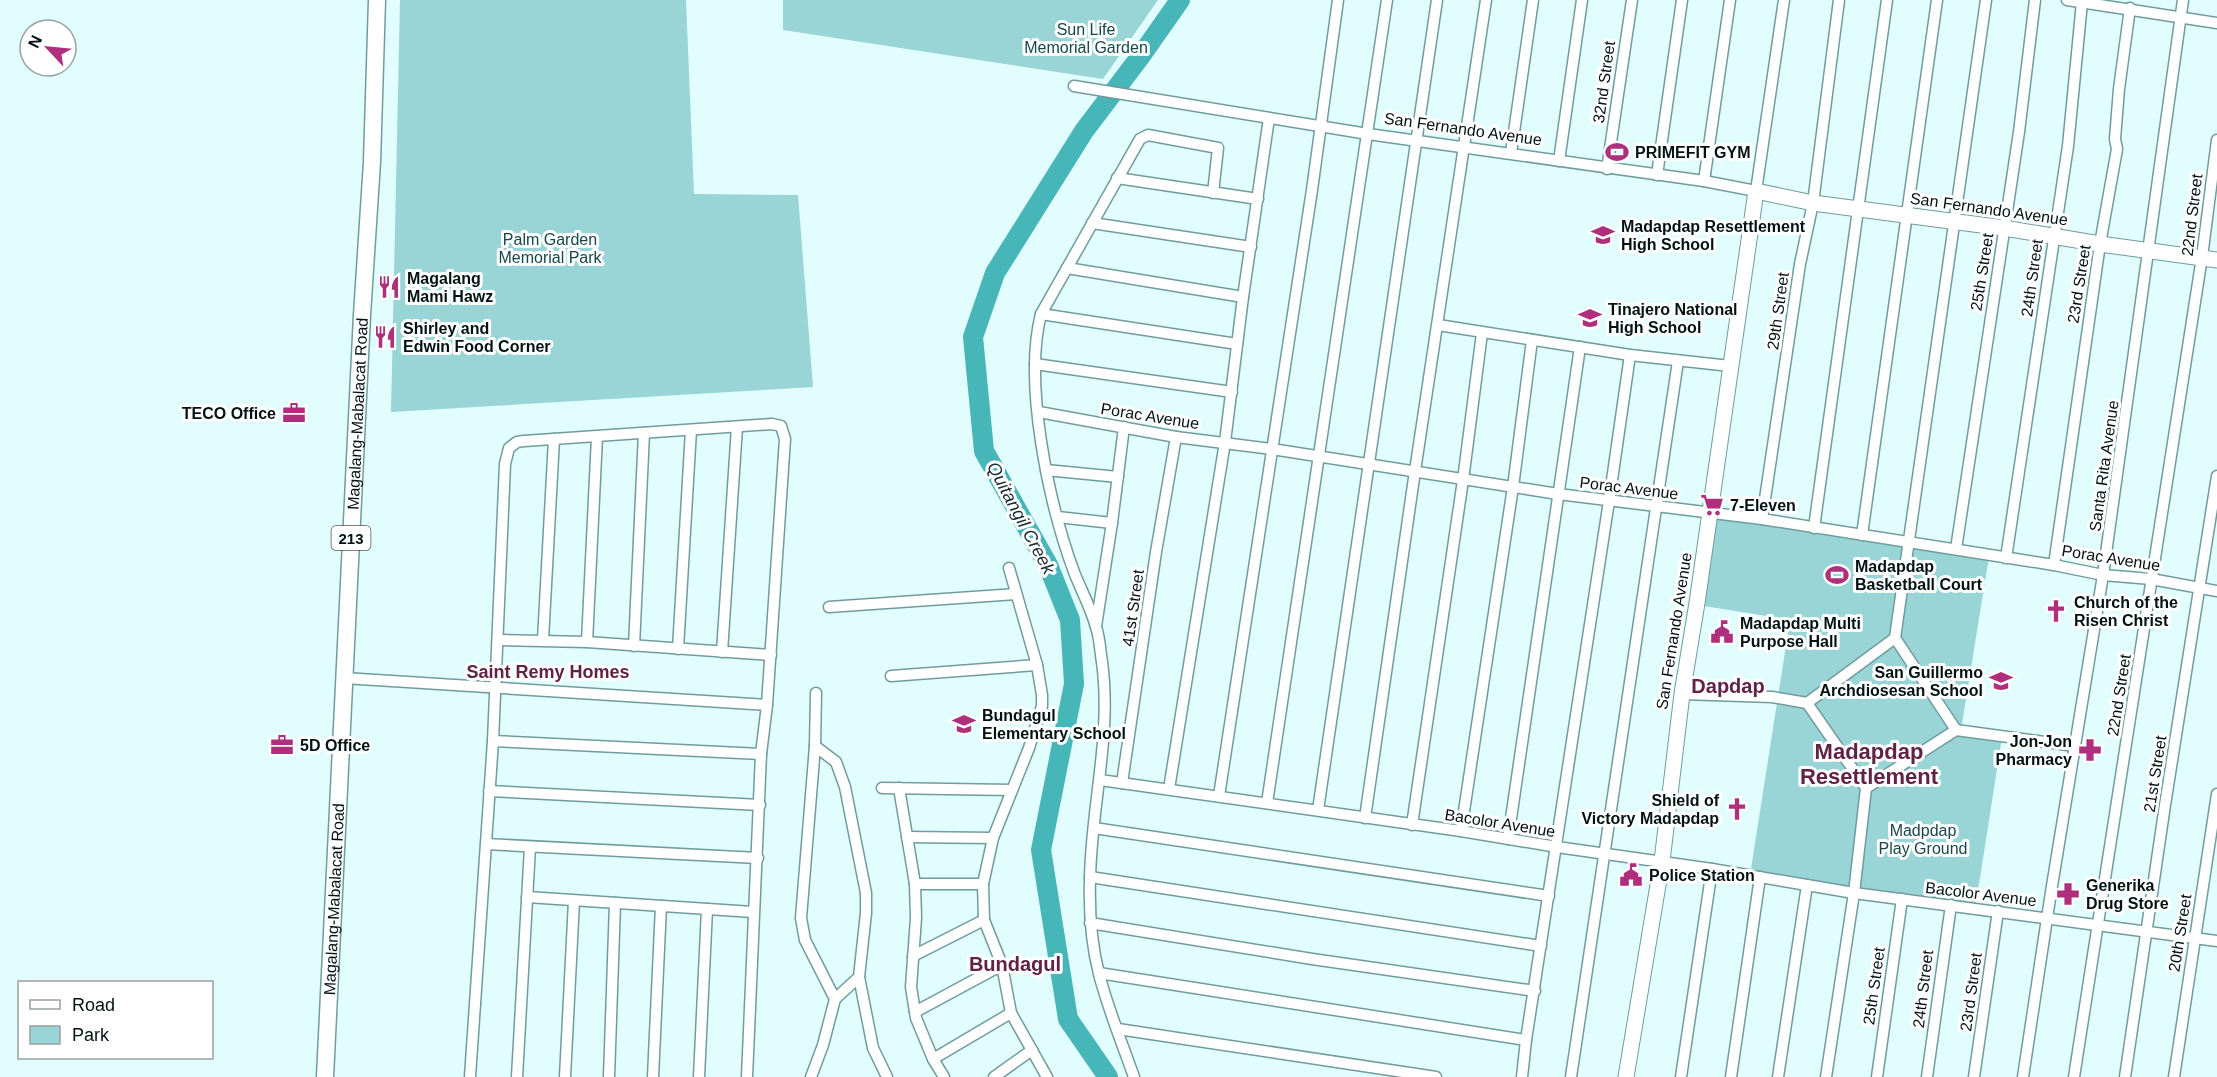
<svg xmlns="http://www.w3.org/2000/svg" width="2217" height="1077" font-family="Helvetica,sans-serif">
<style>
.green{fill:#99d5d7}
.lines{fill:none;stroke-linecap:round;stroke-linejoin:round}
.river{stroke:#46b6b9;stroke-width:20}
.street-casing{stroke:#709c9d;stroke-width:13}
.secondary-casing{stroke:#709c9d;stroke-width:17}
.primary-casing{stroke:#709c9d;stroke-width:19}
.street{stroke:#fff;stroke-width:10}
.secondary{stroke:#fff;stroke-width:15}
.primary{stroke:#fff;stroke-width:16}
.labels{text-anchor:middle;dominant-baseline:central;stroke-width:6;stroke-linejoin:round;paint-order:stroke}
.shield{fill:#fff;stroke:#4e5959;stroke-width:1.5}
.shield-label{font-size:15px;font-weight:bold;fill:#021212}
.park-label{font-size:16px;fill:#164749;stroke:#fff}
.street-label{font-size:16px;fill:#021212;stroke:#fff}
.poi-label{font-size:16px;font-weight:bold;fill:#021212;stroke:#fff;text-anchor:start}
.water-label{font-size:18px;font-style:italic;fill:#192d2e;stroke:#fff}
.neighbourhood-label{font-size:18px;font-weight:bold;fill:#602245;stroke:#fff}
.quarter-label{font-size:20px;font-weight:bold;fill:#602245;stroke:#fff}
.district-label{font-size:22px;font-weight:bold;fill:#602245;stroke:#fff}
</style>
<rect width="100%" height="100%" fill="#e1fdfd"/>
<g class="green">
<polygon points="400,0 686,0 694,194 798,195 813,387 391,412"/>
<polygon points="783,0 1158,0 1103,79 783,30"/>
<polygon points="1713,514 1989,557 1961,730 2002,737 1975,910 1750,875 1790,620 1698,605"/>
</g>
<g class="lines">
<polyline class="river" points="1108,1077 1068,1019 1041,850 1074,684 1070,620 1048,565 984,451 973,337 995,273 1084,131 1140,57 1180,0"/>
<g class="street-casing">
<g id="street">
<polyline points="2067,0 2217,23"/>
<polyline points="1074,86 1368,134 1704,181 1756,191 1784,0"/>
<polyline points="1511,153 1533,0"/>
<polyline points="1559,161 1582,0"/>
<polyline points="1607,169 1632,0"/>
<polyline points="1657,175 1682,0"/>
<polyline points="1117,178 1258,199"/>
<polyline points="1704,181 1730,0"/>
<polyline points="1092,223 1251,247"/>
<polyline points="1067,268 1243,297"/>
<polyline points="1041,314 1237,344"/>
<polyline points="1438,325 1630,355 1730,366"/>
<polyline points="1035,364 1232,392"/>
<polyline points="1039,412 1176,437 1272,449 1558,494 1762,519 2054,565 2103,575 2151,579 2217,591"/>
<polyline points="1046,470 1118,477"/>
<polyline points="1058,517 1112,523"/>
<polyline points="1762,519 1800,264 1813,203 1839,0"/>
<polyline points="1814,528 1887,0"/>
<polyline points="1862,535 1937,0"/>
<polyline points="1956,549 2019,132 2035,0"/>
<polyline points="2006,558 2068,146 2082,2"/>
<polyline points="2054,565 2100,244 2117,149 2115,139 2119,89 2130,8"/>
<polyline points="1009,568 1037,665 1042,695 1042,706 1029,748 993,838 983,884 984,920 1002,965 1011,1013 1047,1077"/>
<polyline points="829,607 1016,594"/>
<polyline points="1096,626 1112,523 1124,427"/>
<polyline points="498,640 587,642 771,655"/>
<polyline points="543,640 554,439"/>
<polyline points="587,642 597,437"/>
<polyline points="634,646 644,433"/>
<polyline points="678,649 691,430"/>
<polyline points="722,652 737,427"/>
<polyline points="891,676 1037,665"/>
<polyline points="344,678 767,705"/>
<polyline points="1682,694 1772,697 1807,703"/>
<polyline points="1956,730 2075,746"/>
<polyline points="493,741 761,754"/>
<polyline points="815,746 836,762 845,787 866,893 866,913 859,977 873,1048 887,1077"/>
<polyline points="1100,780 1461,831 1557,847 1712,869 1854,893 2217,941"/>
<polyline points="1122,783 1156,552 1176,437"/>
<polyline points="882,788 1012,790"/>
<polyline points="899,788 915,884 916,918 911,987 916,1018 933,1059 944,1077"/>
<polyline points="1866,788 1956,730 1895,638 1986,0"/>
<polyline points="1169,789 1225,442 1243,297 1269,118"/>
<polyline points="489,791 760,805"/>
<polyline points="1219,796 1312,190 1338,0"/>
<polyline points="1267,803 1387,0"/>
<polyline points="1318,810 1437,0"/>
<polyline points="1365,818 1415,471 1486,0"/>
<polyline points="1412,825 1463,480 1482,333"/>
<polyline points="1094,828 1549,896"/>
<polyline points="1461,831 1513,487 1532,340"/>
<polyline points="907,837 993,838"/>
<polyline points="1508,839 1580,347"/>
<polyline points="486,844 758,858"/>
<polyline points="1090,877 1541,946"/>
<polyline points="915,884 983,884"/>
<polyline points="527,897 753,912"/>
<polyline points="1090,923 1312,959 1535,991"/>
<polyline points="913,956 984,920"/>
<polyline points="1099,973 1526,1040"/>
<polyline points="835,999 859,977"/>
<polyline points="915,1012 1002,965"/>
<polyline points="1118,1029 1436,1077"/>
<polyline points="933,1059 1011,1013"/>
<polyline points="470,1077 493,741 505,464 509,448 517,442 524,441 772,424 781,426 785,439 767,705 761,754 747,1077"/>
<polyline points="517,1077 530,847"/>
<polyline points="565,1077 574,901"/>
<polyline points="609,1077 615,903"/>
<polyline points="653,1077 661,906"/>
<polyline points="699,1077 707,909"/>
<polyline points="811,1077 823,1045 835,999 805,940 801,918 815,746 816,693"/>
<polyline points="994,1077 1032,1050"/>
<path d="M1134,1077c-12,-34 -26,-68 -35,-103 -8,-31 -10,-63 -9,-95 1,-73 22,-143 12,-217 -2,-11 -2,-24 -6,-35 -5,-19 -15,-37 -22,-55 -25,-68 -51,-188 -33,-258l99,-175 8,-4 70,13 -5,45"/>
<polyline points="1522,1077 1526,1040 1609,501 1630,355"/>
<polyline points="1571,1077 1678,361"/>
<polyline points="1681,1077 1712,869"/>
<polyline points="1731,1077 1760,877"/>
<polyline points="1778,1077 1807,885"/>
<polyline points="1826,1077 1854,893 1866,788 1807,703 1895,638"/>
<polyline points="1877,1077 1902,899"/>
<polyline points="1927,1077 1951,905"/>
<polyline points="1974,1077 1998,911"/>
<polyline points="2023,1077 2051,892 2103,575 2183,0"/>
<polyline points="2074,1077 2202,257 2217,140"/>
<polyline points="2125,1077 2165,805 2217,476"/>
<polyline points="2174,1077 2217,794"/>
</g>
</g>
<g class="secondary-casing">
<polyline id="secondary" points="1626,1077 1662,861 1682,694 1697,603 1756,191 1813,203 2004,228 2100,244 2217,260"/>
</g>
<g class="primary-casing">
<g id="primary">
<path id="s1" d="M325,1077l37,-762 10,-153 5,-162"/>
</g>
</g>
<use href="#street" class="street"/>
<use href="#secondary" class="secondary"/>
<use href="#primary" class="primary"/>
</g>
<defs>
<g id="stadium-bare" transform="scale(1.8)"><path d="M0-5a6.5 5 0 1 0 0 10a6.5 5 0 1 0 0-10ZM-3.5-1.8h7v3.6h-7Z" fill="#af2f7c" stroke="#fff" stroke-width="2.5" paint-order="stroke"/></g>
<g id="school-bare" transform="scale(1.8)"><path d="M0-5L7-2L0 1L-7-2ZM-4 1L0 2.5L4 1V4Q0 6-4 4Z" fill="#af2f7c" stroke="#fff" stroke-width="2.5" paint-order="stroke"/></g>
<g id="restaurant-bare" transform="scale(1.8)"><path d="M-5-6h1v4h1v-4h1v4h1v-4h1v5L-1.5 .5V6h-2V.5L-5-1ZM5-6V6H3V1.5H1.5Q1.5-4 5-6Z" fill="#af2f7c" stroke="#fff" stroke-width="2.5" paint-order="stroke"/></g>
<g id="office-bare" transform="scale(1.8)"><path d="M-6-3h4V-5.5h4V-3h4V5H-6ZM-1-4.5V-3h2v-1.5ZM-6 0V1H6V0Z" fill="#af2f7c" stroke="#fff" stroke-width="2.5" paint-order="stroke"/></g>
<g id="supermarket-bare" transform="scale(1.8)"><path d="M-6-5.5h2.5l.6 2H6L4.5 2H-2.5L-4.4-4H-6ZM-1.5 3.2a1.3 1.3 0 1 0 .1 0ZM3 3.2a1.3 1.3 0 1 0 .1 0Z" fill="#af2f7c" stroke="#fff" stroke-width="2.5" paint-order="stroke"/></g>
<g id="church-bare" transform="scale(1.8)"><path d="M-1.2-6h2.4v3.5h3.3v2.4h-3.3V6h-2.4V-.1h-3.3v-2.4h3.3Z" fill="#af2f7c" stroke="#fff" stroke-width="2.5" paint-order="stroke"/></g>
<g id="civic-bare" transform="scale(1.8)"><path d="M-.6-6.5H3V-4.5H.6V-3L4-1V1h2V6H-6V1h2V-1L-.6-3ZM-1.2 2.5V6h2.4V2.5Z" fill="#af2f7c" stroke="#fff" stroke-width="2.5" paint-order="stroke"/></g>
<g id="pharmacy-bare" transform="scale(1.8)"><path d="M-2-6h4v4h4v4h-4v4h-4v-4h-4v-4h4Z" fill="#af2f7c" stroke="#fff" stroke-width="2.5" paint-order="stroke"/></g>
</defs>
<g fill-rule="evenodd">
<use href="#stadium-bare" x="1617" y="152"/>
<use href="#school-bare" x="1603" y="235"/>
<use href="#restaurant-bare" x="389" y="287"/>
<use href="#school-bare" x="1590" y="318"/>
<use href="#restaurant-bare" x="385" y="337"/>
<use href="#office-bare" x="294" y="413"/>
<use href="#supermarket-bare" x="1712" y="505"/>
<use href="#stadium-bare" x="1837" y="575"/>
<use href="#church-bare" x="2056" y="611"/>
<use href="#civic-bare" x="1722" y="632"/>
<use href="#school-bare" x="2001" y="681"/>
<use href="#school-bare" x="964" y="724"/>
<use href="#office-bare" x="282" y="745"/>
<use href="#pharmacy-bare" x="2090" y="750"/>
<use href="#church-bare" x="1737" y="809"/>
<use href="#civic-bare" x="1631" y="875"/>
<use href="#pharmacy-bare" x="2068" y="894"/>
</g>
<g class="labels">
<rect class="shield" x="331.5" y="526" width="39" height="24" rx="4.5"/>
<g class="shield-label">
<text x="351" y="538">213</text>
</g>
<g class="park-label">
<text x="1086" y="29">Sun Life<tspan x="1086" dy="18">Memorial Garden</tspan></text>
<text x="550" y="239">Palm Garden<tspan x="550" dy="18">Memorial Park</tspan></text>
<text x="1923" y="830">Madpdap<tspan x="1923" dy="18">Play Ground</tspan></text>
</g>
<g class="street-label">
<text transform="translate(1604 82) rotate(-82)">32nd Street</text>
<text transform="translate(1463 129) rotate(8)">San Fernando Avenue</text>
<text transform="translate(1989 209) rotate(8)">San Fernando Avenue</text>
<text transform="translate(2192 215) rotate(-83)">22nd Street</text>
<text transform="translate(1982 272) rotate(-81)">25th Street</text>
<text transform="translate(2032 278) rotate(-82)">24th Street</text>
<text transform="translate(2079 284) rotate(-81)">23rd Street</text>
<text transform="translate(1778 311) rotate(-82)">29th Street</text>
<text stroke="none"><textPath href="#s1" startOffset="664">Magalang-Mabalacat Road</textPath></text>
<text transform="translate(1150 416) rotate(9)">Porac Avenue</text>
<text transform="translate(2104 466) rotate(-82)">Santa Rita Avenue</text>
<text transform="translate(1629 488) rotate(7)">Porac Avenue</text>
<text transform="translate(2111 558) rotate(9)">Porac Avenue</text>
<text transform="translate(1133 608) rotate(-82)">41st Street</text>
<text transform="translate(1674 631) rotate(-81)">San Fernando Avenue</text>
<text transform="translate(2119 695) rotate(-81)">22nd Street</text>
<text transform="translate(2155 774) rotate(-81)">21st Street</text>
<text transform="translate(1500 823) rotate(9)">Bacolor Avenue</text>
<text transform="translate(1981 894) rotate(7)">Bacolor Avenue</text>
<text stroke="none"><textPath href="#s1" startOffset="178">Magalang-Mabalacat Road</textPath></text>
<text transform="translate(2180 933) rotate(-81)">20th Street</text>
<text transform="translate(1874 986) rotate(-82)">25th Street</text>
<text transform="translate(1923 989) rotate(-83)">24th Street</text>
<text transform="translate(1971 992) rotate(-82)">23rd Street</text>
</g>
<g class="poi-label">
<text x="1635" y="152">PRIMEFIT GYM</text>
<text x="1621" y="226">Madapdap Resettlement<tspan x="1621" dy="18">High School</tspan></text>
<text x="407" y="278">Magalang<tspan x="407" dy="18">Mami Hawz</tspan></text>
<text x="1608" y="309">Tinajero National<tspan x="1608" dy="18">High School</tspan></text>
<text x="403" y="328">Shirley and<tspan x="403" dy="18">Edwin Food Corner</tspan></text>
<text x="276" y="413" text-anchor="end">TECO Office</text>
<text x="1730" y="505">7-Eleven</text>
<text x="1855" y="566">Madapdap<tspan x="1855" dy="18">Basketball Court</tspan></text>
<text x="2074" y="602">Church of the<tspan x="2074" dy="18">Risen Christ</tspan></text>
<text x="1740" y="623">Madapdap Multi<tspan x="1740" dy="18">Purpose Hall</tspan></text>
<text x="1983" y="672" text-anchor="end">San Guillermo<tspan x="1983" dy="18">Archdiosesan School</tspan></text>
<text x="982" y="715">Bundagul<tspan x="982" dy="18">Elementary School</tspan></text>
<text x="2072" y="741" text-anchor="end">Jon-Jon<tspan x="2072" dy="18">Pharmacy</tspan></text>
<text x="300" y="745">5D Office</text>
<text x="1719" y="800" text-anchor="end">Shield of<tspan x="1719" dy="18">Victory Madapdap</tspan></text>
<text x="1649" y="875">Police Station</text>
<text x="2086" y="885">Generika<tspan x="2086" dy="18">Drug Store</tspan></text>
</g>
<g class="water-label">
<text transform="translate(1021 518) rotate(62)">Quitangil Creek</text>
</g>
<g class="neighbourhood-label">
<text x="548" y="672">Saint Remy Homes</text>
</g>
<g class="quarter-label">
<text x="1728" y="686">Dapdap</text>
<text x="1015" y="964">Bundagul</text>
</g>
<g class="district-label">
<text x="1869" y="751">Madapdap<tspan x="1869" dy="25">Resettlement</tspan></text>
</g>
</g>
<rect x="18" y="981" width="195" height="78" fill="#ffffff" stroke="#9aa0a0" stroke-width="1.5"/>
<rect x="30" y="1000" width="30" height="9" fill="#ffffff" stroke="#9aa0a0" stroke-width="1.5"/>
<text x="72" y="1011" font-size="18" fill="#021212">Road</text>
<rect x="30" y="1026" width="30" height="18" fill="#99d5d7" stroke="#9aa0a0" stroke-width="1.5"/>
<text x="72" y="1041" font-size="18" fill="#021212">Park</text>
<g transform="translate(48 48) rotate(296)"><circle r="28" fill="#ffffff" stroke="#9aa0a0" stroke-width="1.5"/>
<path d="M0-4.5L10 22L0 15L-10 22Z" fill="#af2f7c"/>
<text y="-9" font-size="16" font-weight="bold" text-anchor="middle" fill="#021212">N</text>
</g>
</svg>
